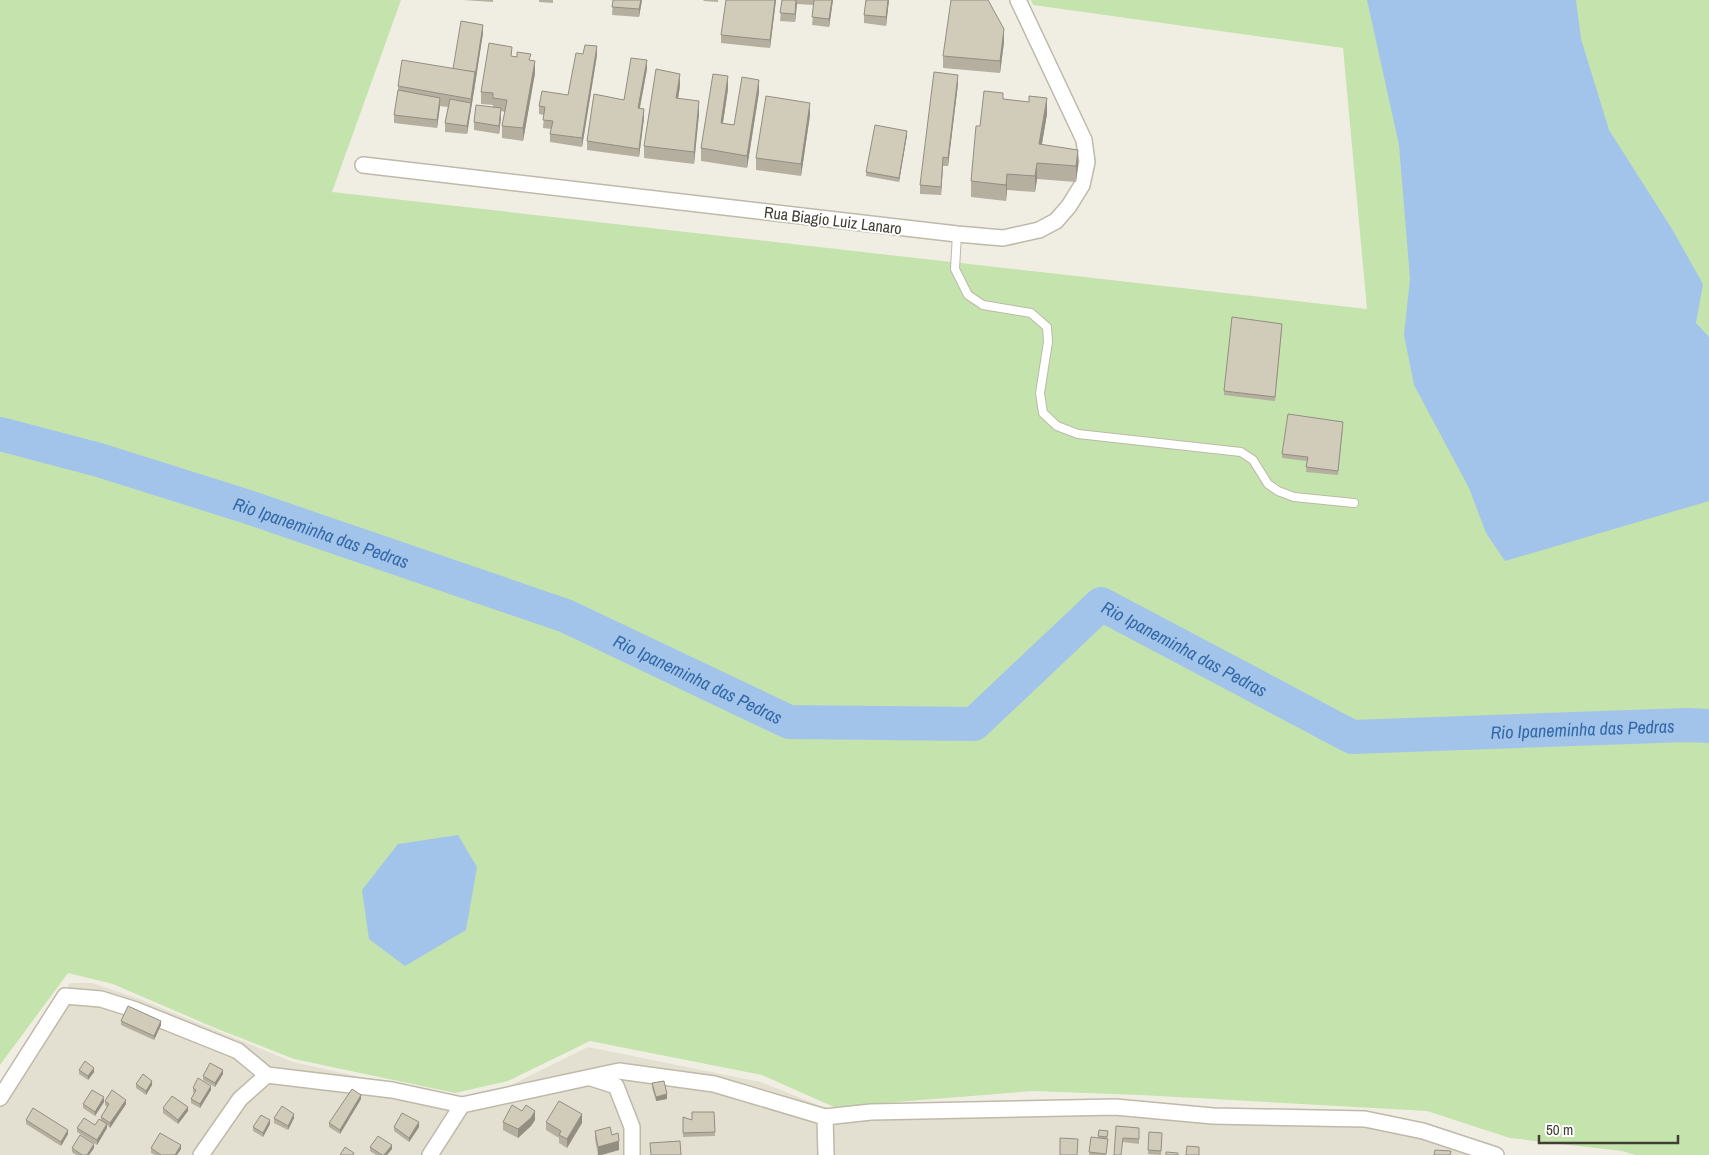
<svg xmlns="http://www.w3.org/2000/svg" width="1709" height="1155" font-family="'Archivo Narrow',sans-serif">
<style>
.residential{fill:#e4e0d1}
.green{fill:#c5e3ad}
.water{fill:#a2c4eb}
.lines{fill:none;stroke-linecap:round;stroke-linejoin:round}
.river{stroke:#a2c4eb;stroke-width:34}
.lane-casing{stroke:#beb9a9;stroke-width:10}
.street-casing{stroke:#beb9a9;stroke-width:18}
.lane{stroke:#fff;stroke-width:8}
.street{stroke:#fff;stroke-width:15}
.wall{fill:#b4af9f}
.shaded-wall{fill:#928e82}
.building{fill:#d1cbb9;stroke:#928e82}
.labels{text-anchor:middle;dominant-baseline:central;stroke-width:4;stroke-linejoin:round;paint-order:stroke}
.street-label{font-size:16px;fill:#423e34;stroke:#fff}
.water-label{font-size:18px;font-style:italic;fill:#3469a7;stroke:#fff}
</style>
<rect width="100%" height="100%" fill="#f0eee3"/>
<polygon class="residential" points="70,983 93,983 142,1000 293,1062 455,1098 511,1085 588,1047 761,1082 838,1113 1116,1107 1410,1127 1497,1155 0,1155 0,1088"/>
<polygon class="green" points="0,0 401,0 332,192 1367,309 1343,48 1033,5 1031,0 1709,0 1709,1155 1635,1155 1622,1151 1510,1138 1427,1111 1140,1095 1033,1091 834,1107 762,1075 590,1041 508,1081 455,1093 294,1059 215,1028 113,984 68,973 0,1065"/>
<g class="water">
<polygon points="1367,0 1576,0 1581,39 1609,130 1672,229 1703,284 1696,323 1709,337 1709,501 1505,561 1486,533 1469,488 1414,385 1404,335 1410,279 1399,145"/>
<polygon points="458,835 477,867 466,930 405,966 369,939 362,890 398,844"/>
</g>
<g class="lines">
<path class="river" id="s1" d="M0,434l99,26 146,46 321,110 223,106 185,2 127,-120 251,133 335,-12 22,1"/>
<g class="lane-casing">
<polyline id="lane" points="957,234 955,269 968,295 983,305 1031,313 1047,327 1048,342 1040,393 1043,413 1057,426 1078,434 1241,452 1253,460 1268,484 1278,491 1294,497 1354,503"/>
</g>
<g class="street-casing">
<g id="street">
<polyline points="363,165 957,234 1003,238 1039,230 1056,221 1069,206 1082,185 1087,162 1084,140 1018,0"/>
<polyline points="591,1078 616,1086 632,1127 632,1155"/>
<polyline points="0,1098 65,996 101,999 136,1010 238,1051 267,1075 392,1090 462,1105 619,1071 714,1084 825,1117 871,1112 1115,1107 1213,1116 1365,1119 1423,1131 1496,1155"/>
<polyline points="825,1117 826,1155"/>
<polyline points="201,1155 240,1099 267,1075"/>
<polyline points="430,1155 462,1105"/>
</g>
</g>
<use href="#lane" class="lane"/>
<use href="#street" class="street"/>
</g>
<g class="wall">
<polygon points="463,0 493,0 493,2"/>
<polygon points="539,0 553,0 553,3 539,2"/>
<polygon points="613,0 642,0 639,17 612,15"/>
<polygon points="703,0 718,0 718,2 704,1"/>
<polygon points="726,0 776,0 770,48 721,43 721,35"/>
<polygon points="782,0 833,0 829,27 812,25 814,5 797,4 795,22 780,21"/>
<polygon points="866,0 889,0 886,26 864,23 864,15"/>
<polygon points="483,33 467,134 445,132 445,123 448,107 440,106 437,128 394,123 394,115 398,90 398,86 453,69"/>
<polygon points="1004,42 1000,73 943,68 943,56"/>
<polygon points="597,55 582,147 550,142 550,134 551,129 543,128 544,115 539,114 539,106 568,95"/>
<polygon points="512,56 531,60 535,73 523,141 502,138 502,126 505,112 501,111 501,117 499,134 474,130 474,122 493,107 493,105 481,104 481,92"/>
<polygon points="647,69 640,108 644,118 639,157 587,150 587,141 624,100"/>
<polygon points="958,84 948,166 943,166 941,195 920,194 920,185"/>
<polygon points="680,86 678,99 699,114 694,164 644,158 644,146"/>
<polygon points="728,89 723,123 734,125 759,92 747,168 701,161 701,148"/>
<polygon points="1003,99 1047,114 1042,144 1078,166 1076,182 1037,179 1035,192 1007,190 1006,201 971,197 971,181 980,126"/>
<polygon points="810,115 801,176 756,170 756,158"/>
<polygon points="907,135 899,182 866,176 866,172"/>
<polygon points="1282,328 1275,401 1224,395 1224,391"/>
<polygon points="1343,426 1338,475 1306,472 1307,461 1282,458 1282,454"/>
<polygon points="121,1021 161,1025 154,1040 121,1025"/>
<polygon points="79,1070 94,1072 88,1080 79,1074"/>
<polygon points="223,1074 215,1087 203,1080 203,1076"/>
<polygon points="652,1083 667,1099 656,1101 652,1088"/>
<polygon points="136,1084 152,1085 146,1095 136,1088"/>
<polygon points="193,1088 211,1090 200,1108 191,1103 191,1099 194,1093 193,1092"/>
<polygon points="361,1099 340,1134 329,1127 329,1123"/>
<polygon points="105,1101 126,1104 110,1128 107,1125 107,1128 97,1145 77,1132 77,1128 95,1125 101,1120 101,1117 107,1107 105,1105"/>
<polygon points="104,1102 95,1116 83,1108 83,1104"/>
<polygon points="163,1108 188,1111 178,1124 163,1113"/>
<polygon points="714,1112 715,1136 683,1137 683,1117 692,1120"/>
<polygon points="274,1118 294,1118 288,1130 274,1123"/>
<polygon points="26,1120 68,1134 61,1146 26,1124"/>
<polygon points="535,1120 531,1126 518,1138 503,1130 503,1122"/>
<polygon points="546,1122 582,1123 567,1148 559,1143 559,1138 546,1130"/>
<polygon points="270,1124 263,1137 253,1131 253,1127"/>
<polygon points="1116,1126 1139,1128 1139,1144 1123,1142"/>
<polygon points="394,1127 419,1127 409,1142 394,1131"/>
<polygon points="1099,1130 1108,1131 1106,1155 1089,1155 1091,1137 1098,1138"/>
<polygon points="595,1131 619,1150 601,1155 598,1155 595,1139"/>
<polygon points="1149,1132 1162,1133 1161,1155 1148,1154"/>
<polygon points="370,1147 392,1149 387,1155 376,1155 370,1151"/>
<polygon points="72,1148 94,1148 89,1155 76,1155 72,1152"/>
<polygon points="151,1148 181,1149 177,1155 155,1155 151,1153"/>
</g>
<g class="shaded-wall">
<polygon points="641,0 642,0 639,17 639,9"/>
<polygon points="775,0 776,0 770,48 770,40"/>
<polygon points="796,0 797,4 795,22 795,14"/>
<polygon points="832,0 833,0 829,27 829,19"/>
<polygon points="888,0 889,0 886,26 886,17"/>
<polygon points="483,25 483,33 475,85 475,76"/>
<polygon points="1004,29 1004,42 1000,73 1000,61"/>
<polygon points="597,46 597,55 582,147 582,138"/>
<polygon points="647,60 647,69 638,116 638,108"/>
<polygon points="535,61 535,73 523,141 523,128"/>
<polygon points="475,72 475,85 467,134 467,126"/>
<polygon points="680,74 680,86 676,111 676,98"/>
<polygon points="958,75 958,84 948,166 948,158"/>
<polygon points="728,76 728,89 721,135 721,123"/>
<polygon points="759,80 759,92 747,168 747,156"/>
<polygon points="440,98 440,106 437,128 437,120"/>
<polygon points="1047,98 1047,114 1039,160 1039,144"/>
<polygon points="699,101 699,114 694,164 694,152"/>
<polygon points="810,103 810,115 801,176 801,164"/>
<polygon points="501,108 501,117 499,134 499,126"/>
<polygon points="644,109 644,118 639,157 639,149"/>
<polygon points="907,131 907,135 899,182 899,178"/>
<polygon points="1078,150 1078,166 1076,182 1076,166"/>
<polygon points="943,157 943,166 941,195 941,187"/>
<polygon points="1037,163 1037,179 1035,192 1035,176"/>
<polygon points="1007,174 1007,190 1006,201 1006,185"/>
<polygon points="161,1021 161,1025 154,1040 154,1036"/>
<polygon points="94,1068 94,1072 88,1080 88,1076"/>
<polygon points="223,1070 223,1074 215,1087 215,1083"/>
<polygon points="152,1081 152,1085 146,1095 146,1091"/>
<polygon points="211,1086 211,1090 200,1108 200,1104"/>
<polygon points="667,1094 667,1099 656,1101 656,1097"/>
<polygon points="361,1095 361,1099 340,1134 340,1130"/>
<polygon points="104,1097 104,1102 95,1116 95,1112"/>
<polygon points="126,1100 126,1104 110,1128 110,1123"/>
<polygon points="188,1107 188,1111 178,1124 178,1120"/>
<polygon points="535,1111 535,1120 531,1126 518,1138 518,1129"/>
<polygon points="294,1114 294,1118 288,1130 288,1126"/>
<polygon points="582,1114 582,1123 567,1148 567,1139"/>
<polygon points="270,1120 270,1124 263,1137 263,1133"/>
<polygon points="419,1122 419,1127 409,1142 409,1138"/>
<polygon points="107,1124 107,1128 97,1145 97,1140"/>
<polygon points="68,1130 68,1134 61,1146 61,1142"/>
<polygon points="619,1141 619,1150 601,1155 598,1155 598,1147"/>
<polygon points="94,1144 94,1148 89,1155 87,1155"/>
<polygon points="181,1145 181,1149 177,1155 175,1155"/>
<polygon points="392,1145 392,1149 387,1155 384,1155"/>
</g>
<g class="building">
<polygon points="613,0 641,0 639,9 612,7"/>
<polygon points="726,0 775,0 770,40 721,35"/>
<polygon points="782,0 796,0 795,14 780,13"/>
<polygon points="814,0 832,0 829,19 812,17"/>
<polygon points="866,0 888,0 886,17 864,15"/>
<polygon points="951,0 988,0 1004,29 1000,61 943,56"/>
<polygon points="461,21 483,25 475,76 475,72 453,69"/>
<polygon points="489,43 512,47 511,56 517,57 517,52 531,54 529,60 535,61 523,128 502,126 507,100 493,98 493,93 481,92"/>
<polygon points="585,45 597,46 582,138 550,134 553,121 543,120 545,107 539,106 542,91 568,95 576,53 583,54"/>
<polygon points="631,58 647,60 638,108 644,109 639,149 587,141 594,94 624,100"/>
<polygon points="402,60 475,72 471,99 398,86"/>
<polygon points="656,69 680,74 676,98 699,101 694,152 644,146"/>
<polygon points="934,72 958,75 948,158 943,157 941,187 920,185"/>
<polygon points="713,74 728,76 721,123 734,125 742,77 759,80 747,156 701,148"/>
<polygon points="398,90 440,98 437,120 394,115"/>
<polygon points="984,91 1003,93 1003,99 1029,102 1029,96 1047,98 1039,144 1078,150 1076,166 1037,163 1035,176 1007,174 1006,185 971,181 976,126 980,126"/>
<polygon points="766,96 810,103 801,164 756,158"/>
<polygon points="450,99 471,103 467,126 445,123"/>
<polygon points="476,105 501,108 499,126 474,122"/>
<polygon points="875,125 907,131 899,178 866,172"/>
<polygon points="1232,317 1282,324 1275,397 1224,391"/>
<polygon points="1288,414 1343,422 1338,471 1306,467 1308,457 1282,454"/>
<polygon points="128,1006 161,1021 154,1036 121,1021"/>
<polygon points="85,1061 94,1068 88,1076 79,1070"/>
<polygon points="210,1063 223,1070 215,1083 203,1076"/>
<polygon points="143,1074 152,1081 146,1091 136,1084"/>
<polygon points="198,1078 211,1086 200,1104 191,1099 196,1090 193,1088"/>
<polygon points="664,1081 667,1094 656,1097 652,1083"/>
<polygon points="352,1089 361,1095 340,1130 329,1123"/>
<polygon points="92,1090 104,1097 95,1112 83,1104"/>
<polygon points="112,1090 126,1100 110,1123 101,1117 109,1104 105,1101"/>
<polygon points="172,1096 188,1107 178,1120 163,1108"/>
<polygon points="559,1101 582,1114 567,1139 559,1135 561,1131 546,1122"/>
<polygon points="512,1105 522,1111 526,1105 535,1111 531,1118 518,1129 503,1122"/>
<polygon points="282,1106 294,1114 288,1126 274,1118"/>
<polygon points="33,1108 68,1130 61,1142 26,1120"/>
<polygon points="692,1112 714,1112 715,1132 683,1133 683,1117 692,1120"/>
<polygon points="402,1113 419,1122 409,1138 394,1127"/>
<polygon points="261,1115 270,1120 263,1133 253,1127"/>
<polygon points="84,1118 95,1125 99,1119 107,1124 97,1140 77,1128"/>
<polygon points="1116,1126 1139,1128 1139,1139 1123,1138 1121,1155 1114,1155"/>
<polygon points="610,1127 612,1135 618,1133 619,1141 598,1147 595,1131"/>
<polygon points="1099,1130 1108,1131 1107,1137 1098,1136"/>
<polygon points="1149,1132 1162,1133 1161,1151 1148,1150"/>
<polygon points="160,1133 181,1145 175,1155 161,1155 151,1148"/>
<polygon points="80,1135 94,1144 87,1155 82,1155 72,1148"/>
<polygon points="378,1136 392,1145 384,1155 382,1155 370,1147"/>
<polygon points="1091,1137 1108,1139 1106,1154 1089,1152"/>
<polygon points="1060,1138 1078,1139 1077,1155 1060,1155"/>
<polygon points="680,1141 681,1155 651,1155 650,1143"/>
<polygon points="1187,1146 1199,1147 1199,1155 1186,1155"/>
<polygon points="345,1147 354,1153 353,1155 340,1155"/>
<polygon points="1435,1150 1451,1151 1450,1155 1434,1155"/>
<polygon points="1166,1152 1178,1153 1178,1155 1166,1155"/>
</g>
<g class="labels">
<g class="street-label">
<text transform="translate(833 220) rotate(7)">Rua Biagio Luiz Lanaro</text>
</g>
<g class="water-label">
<text stroke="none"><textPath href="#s1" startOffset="336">Rio Ipaneminha das Pedras</textPath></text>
<text stroke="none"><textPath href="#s1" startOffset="1296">Rio Ipaneminha das Pedras</textPath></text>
<text stroke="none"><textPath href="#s1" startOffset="741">Rio Ipaneminha das Pedras</textPath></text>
<text stroke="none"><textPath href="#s1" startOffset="1716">Rio Ipaneminha das Pedras</textPath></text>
</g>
</g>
<path d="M1539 1135v8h139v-8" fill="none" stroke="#423e34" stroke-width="2.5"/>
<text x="1546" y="1135" font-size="15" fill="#423e34" stroke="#ffffff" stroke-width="4" paint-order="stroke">50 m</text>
</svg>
